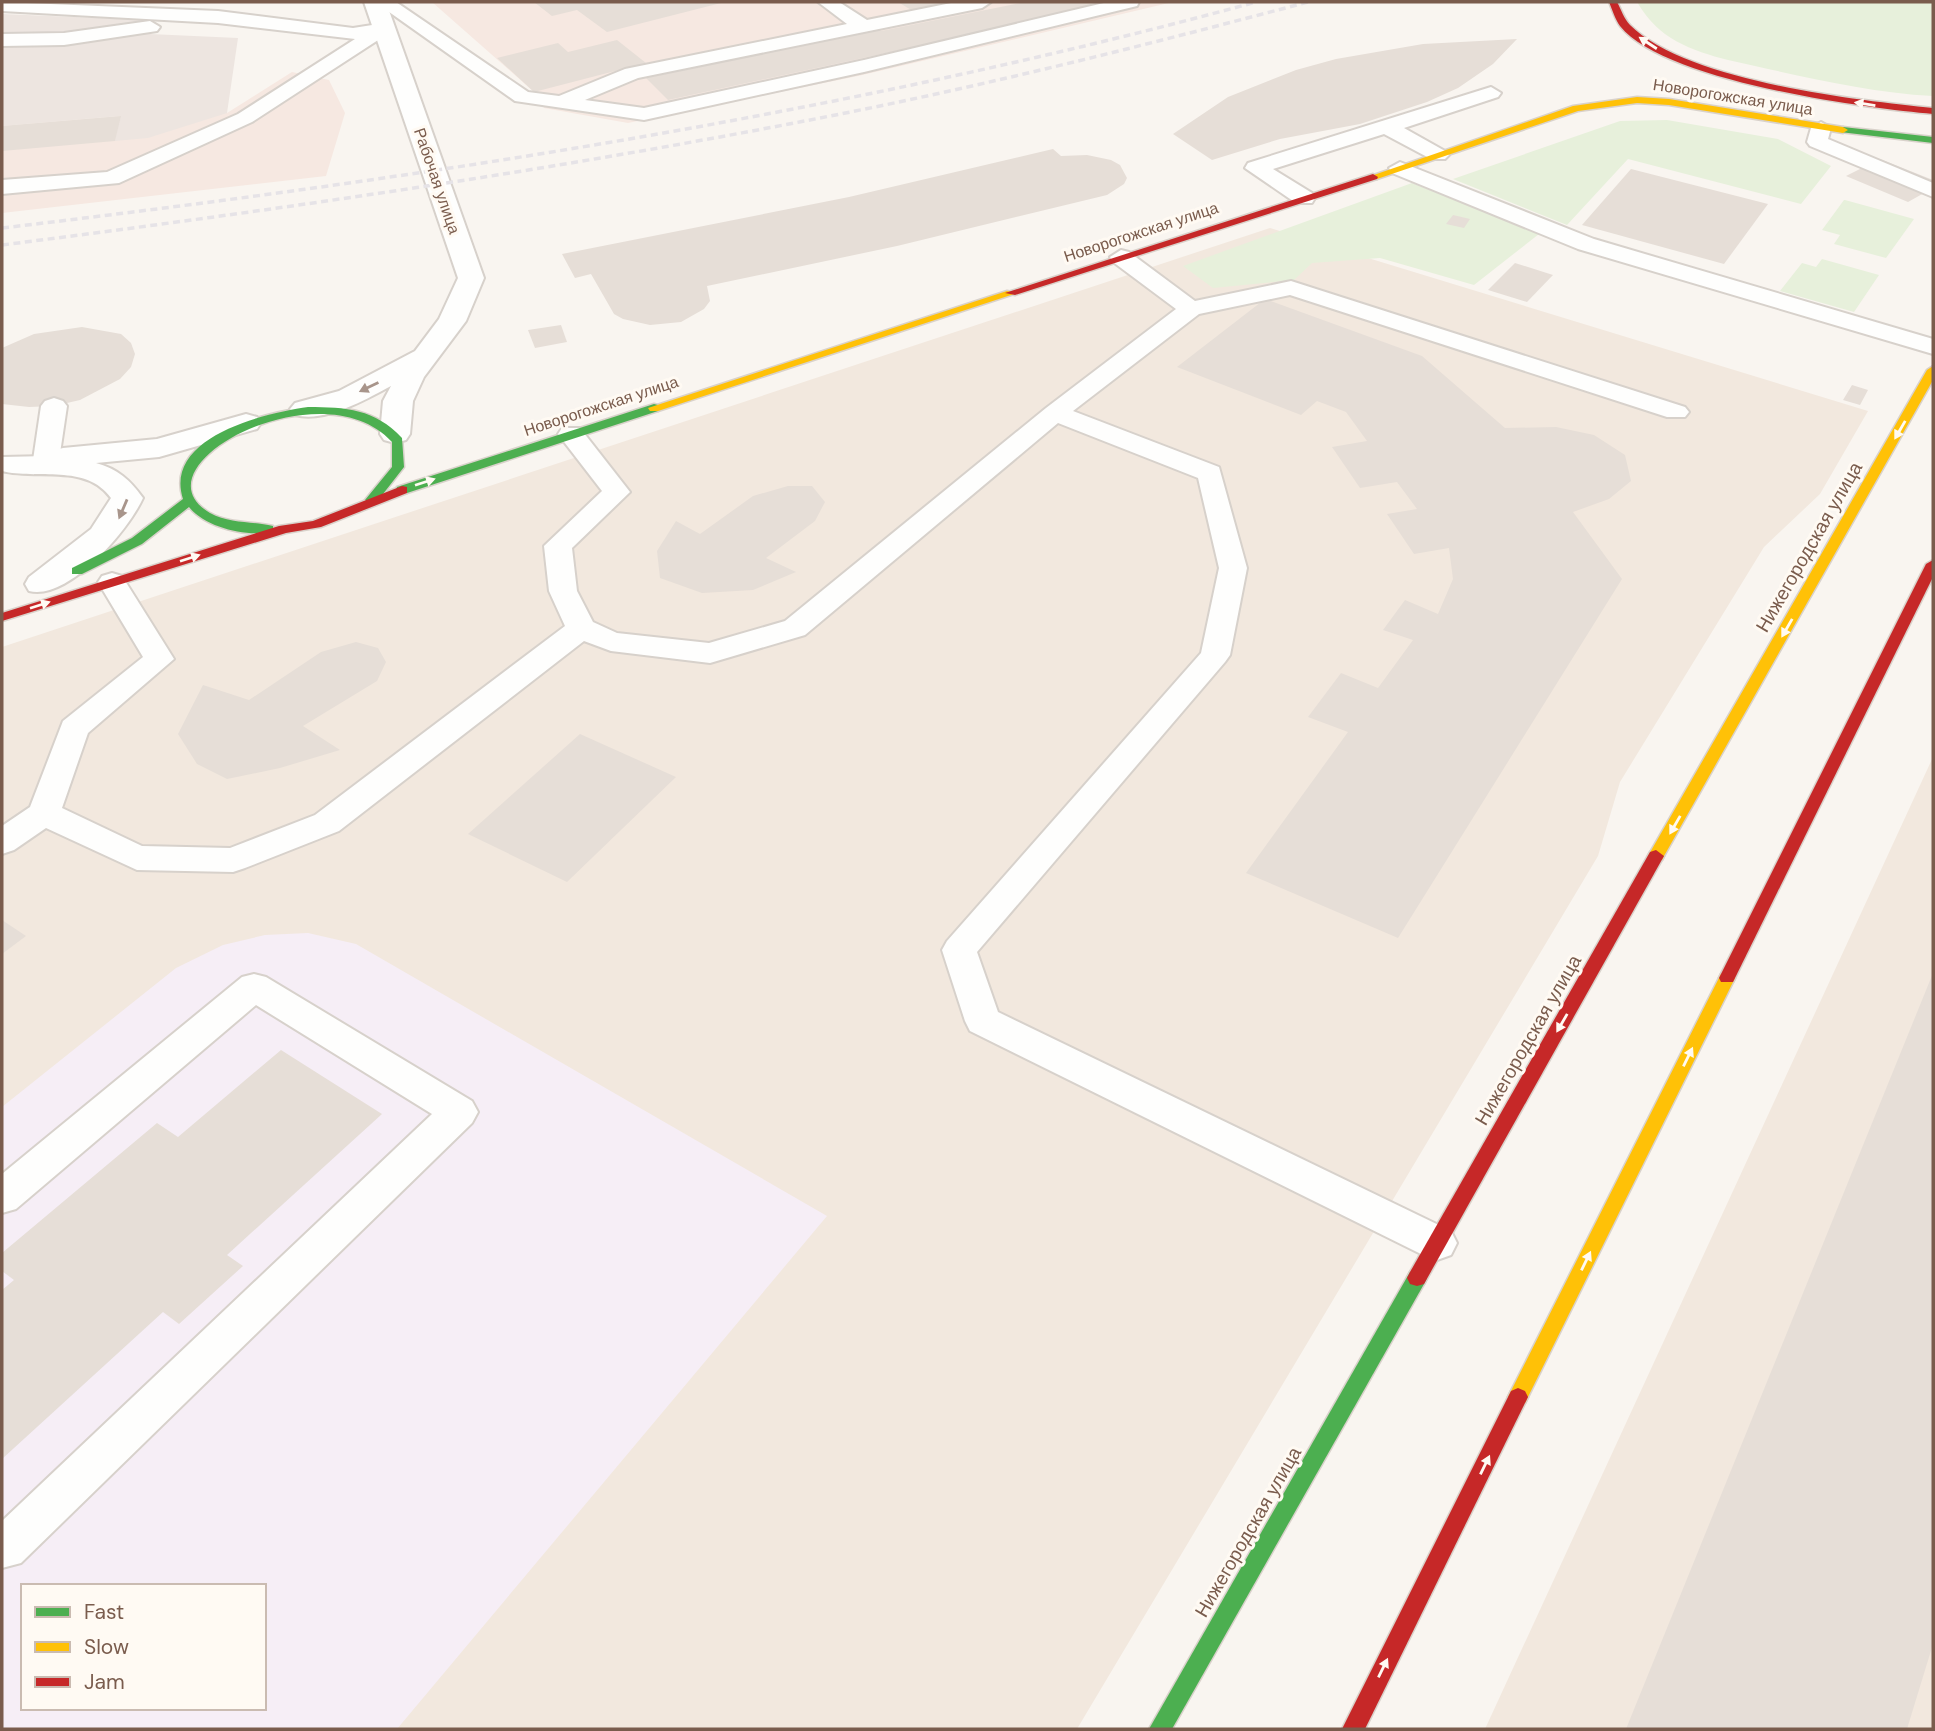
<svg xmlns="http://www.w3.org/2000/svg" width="1935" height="1731" font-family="'DM Sans',sans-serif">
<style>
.residential{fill:#f2e8de;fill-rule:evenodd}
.commercial{fill:#f6e8e1}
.industrial{fill:#ede5e0}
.education{fill:#f6eef6;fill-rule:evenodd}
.green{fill:#e7f0db}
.building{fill:#e6ded7}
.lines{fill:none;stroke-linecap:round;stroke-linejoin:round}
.lane-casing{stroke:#d7d1cb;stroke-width:4}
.street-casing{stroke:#d7d1cb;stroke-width:4}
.fast-casing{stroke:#d9d2cb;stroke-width:3}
.slow-casing{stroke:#d9d2cb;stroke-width:3}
.jam-casing{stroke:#d9d2cb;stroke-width:3}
.lane{fill:#fefefd;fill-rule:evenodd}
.street{fill:#fefefd;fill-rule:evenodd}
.fast{fill:#4caf50;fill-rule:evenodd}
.slow{fill:#ffc107;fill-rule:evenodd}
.jam{fill:#c62828;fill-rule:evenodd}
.rail{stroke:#e6e3e7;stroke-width:3.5;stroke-dasharray:7 4.5;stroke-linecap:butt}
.oneway{fill:#fffaf3}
.oneway2{fill:#a8958b}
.labels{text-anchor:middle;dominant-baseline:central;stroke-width:6;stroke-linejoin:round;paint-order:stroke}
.far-street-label{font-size:16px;fill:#7a5c4d;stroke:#fffaf3}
.street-label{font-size:19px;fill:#7a5c4d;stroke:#fffaf3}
</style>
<rect width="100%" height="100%" fill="#f9f5f0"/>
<g class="residential">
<path d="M1270,228l598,183 -48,83 -56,53 -144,235 -22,74 -521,873h-1075v-1082zM23,1586h241v122h-241z"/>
<polygon points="1933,757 1933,1729 1485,1729"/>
</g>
<g class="commercial">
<polygon points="432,2 1173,2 858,76 628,123 544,108 534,92"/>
<polygon points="292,72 329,80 345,113 326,176 2,213 2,126 121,116 227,113"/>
</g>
<polygon class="industrial" points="2,14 146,20 150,34 238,38 227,113 148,138 115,141 120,116 2,126"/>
<path class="education" d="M308,933l48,11 471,272 -430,513h-395v-622l174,-139 47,-23 42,-10zM23,1586h241v122h-241z"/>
<g class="green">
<path d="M1637,2h296v94c-56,-3 -110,-15 -165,-27 -34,-8 -74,-14 -103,-35 -12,-9 -20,-19 -28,-32z"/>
<polygon points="1667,120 1778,139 1831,166 1801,204 1628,159 1567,225 1453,179 1620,121"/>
<polygon points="1412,183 1539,234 1474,285 1380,258 1312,263 1294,280 1213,288 1183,266"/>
<polygon points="1844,200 1845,200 1914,219 1886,258 1834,244 1840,235 1822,230"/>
<polygon points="1822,259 1879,275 1854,312 1780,291 1802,263 1816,267"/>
</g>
<g class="building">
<polygon points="534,2 721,2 721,3 607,32 577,10 552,16"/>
<polygon points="898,2 943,2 943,3 913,11"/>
<polygon points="1026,2 1117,3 668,100 646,78 833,39 830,37 875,27 881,31"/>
<polygon points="1517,39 1493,64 1458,88 1427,102 1360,124 1280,139 1212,160 1173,134 1228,97 1296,70 1336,59 1423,44"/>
<polygon points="617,40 646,63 534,92 497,58 558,43 568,52"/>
<polygon points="121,116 115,141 2,151 2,126"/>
<polygon points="1053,149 1061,156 1087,155 1111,160 1120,165 1127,178 1124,184 1107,195 897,246 707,286 710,301 704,309 681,322 650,325 623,319 614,314 591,274 575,278 562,254 849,197"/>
<polygon points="1880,159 1933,180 1933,188 1908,202 1846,176"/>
<polygon points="1631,169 1768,204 1724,264 1582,225"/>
<polygon points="1453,215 1470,219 1464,228 1446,224"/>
<polygon points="1515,263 1553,275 1527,302 1488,290"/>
<polygon points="1265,299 1422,356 1505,428 1556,427 1594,435 1625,455 1631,481 1609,499 1573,512 1622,579 1398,938 1246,873 1348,732 1308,717 1341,673 1378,688 1413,640 1383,630 1405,600 1438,614 1453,579 1449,548 1414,554 1387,514 1417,509 1397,482 1360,488 1332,447 1367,441 1346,412 1317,401 1301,415 1177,367"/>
<polygon points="561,325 567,342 535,348 528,330"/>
<polygon points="82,327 121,334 131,343 135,354 131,367 120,379 80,400 54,406 29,407 2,404 2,348 34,334"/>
<polygon points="1852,385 1868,390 1860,405 1843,400"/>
<polygon points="788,486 812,486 825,502 815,521 766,558 796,572 753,590 702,593 660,578 657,551 676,521 700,534 753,496"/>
<polygon points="356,642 378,648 386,662 377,681 303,726 340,750 280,768 227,779 197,764 178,734 203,685 249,700 321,652"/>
<polygon points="580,734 676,777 567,882 468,834"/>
<polygon points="2,920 26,936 2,954"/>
<polygon points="1933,973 1933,1644 1907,1729 1626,1729"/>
<polygon points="281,1050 382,1114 227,1255 243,1266 179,1324 163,1312 2,1459 2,1290 14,1280 2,1271 2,1253 157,1123 178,1137"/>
</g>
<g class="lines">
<g class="lane-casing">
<g id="lane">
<polygon points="2,2 218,11 353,28 385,23 395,29 252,122 119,183 2,194 2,180 107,172 238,114 355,39 218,23 2,11"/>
<polygon points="375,2 396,2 528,92 559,96 625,69 847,24 818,2 839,2 867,20 956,2 991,2 982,8 638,78 585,100 644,108 864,60 1108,2 1139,2 1137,6 864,72 644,120 515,101"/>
<polygon points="150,21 160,27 157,31 64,45 2,46 2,34 64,33"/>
<polygon points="1491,87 1501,93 1498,97 1404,128 1445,151 1449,155 1445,159 1431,159 1384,134 1273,169 1312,193 1315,198 1312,203 1296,203 1245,168 1248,163"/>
<polygon points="1821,122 1831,128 1828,139 1933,183 1933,197 1810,146 1807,142 1811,128"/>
<polygon points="1400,162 1594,239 1933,339 1933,354 1578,249 1392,173 1389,168"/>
<polygon points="1121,250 1129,252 1195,301 1291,281 1685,407 1689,412 1685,417 1667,417 1290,295 1199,314 1073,411 1219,467 1247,568 1230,655 1225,662 977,952 998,1012 1451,1231 1457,1243 1451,1255 1437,1260 1423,1255 970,1031 965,1021 942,950 947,941 1201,653 1219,568 1198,478 1058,423 805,635 710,663 611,651 584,641 339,831 245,868 233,872 137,870 46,828 14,850 2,854 2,826 30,807 63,721 143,657 98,582 102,576 112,573 122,576 174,659 88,733 62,808 142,846 230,848 315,815 565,626 549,591 544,546 602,491 558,434 562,428 580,428 630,492 572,548 577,591 593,622 617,633 709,643 785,621 1046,408 1176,309 1113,262 1110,257"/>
<polygon points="54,398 63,401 67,406 59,460 55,466 37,466 33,460 41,406 45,401"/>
<polygon points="254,974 266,977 472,1101 478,1112 472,1123 21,1563 2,1568 2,1521 432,1114 256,1005 16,1209 2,1213 2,1174 242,977"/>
</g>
</g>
<g class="street-casing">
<g id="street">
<path d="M364,2h22l98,276 -18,43 -42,56 -11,24 -3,33 -4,6 -11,3 -11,-3 -4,-6 3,-33 8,-15c-26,14 -66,37 -96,29l-5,-6 5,-6 44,-12 76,-40 24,-32 19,-41z"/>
<path d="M246,414l11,3 4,6 -4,6 -98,28 -63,6c22,6 34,17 47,35 -15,33 -75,103 -114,93l-4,-7 4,-7 62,-48 20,-31c-25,-35 -74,-18 -109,-27v-14l46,-1 4,-5 11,-3 94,-9z"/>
</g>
</g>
<g class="fast-casing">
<g id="fast">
<polygon points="1843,127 1933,137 1933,143 1840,132 1838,130"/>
<polygon points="654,404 658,405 658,411 407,493 397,493 396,490 397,487"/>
<path d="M308,407c38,0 67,2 94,31l2,29 -28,36 -5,1 -6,-4 27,-33v-25c-70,-77 -262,24 -182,71 20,11 42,8 63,13v6c-26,5 -67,-4 -84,-25l-47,37 -60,30h-10v-6l60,-30 51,-39c-20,-62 82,-86 125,-92z"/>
<polygon points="1417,1270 1424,1272 1427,1278 1424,1284 1172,1729 1149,1729 1410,1272"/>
</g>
</g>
<g class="slow-casing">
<g id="slow">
<polygon points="1637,97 1669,99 1843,127 1848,130 1843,133 1669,105 1637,103 1578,111 1377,179 1368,177 1573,106"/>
<polygon points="1007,291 1017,293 658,411 650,411 648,408"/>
<polygon points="1933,366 1933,380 1664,856 1662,860 1650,860 1648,856 1927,370"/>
<polygon points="1727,972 1733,974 1735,978 1525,1403 1518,1406 1511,1403 1508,1397 1511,1391 1719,978 1721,974"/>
</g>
</g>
<g class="jam-casing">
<g id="jam">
<path d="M1609,2h8c4,7 7,17 13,23 56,56 225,75 303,83v6c-70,-6 -269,-33 -313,-88 -5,-7 -8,-17 -11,-24z"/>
<polygon points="1373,174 1378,177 1377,179 1015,295 1005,293"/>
<polygon points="402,486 407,487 407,493 321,527 286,533 2,621 2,613 279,526 313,521"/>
<polygon points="1933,560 1933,577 1735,978 1733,982 1721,982 1719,978 1926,564"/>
<polygon points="1656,850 1664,856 1424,1284 1417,1286 1410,1284 1407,1278 1410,1272 1650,852"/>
<polygon points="1518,1388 1525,1391 1528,1397 1365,1729 1342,1729 1511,1391"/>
</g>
</g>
<use href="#lane" class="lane"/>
<use href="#street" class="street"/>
<use href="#fast" class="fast"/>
<use href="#slow" class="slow"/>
<use href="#jam" class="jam"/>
<g class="rail">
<path d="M2,228c422,-50 844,-114 1254,-226"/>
<path d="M2,245c274,-35 547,-74 818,-127 165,-32 326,-73 488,-116"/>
</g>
</g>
<defs><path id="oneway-solid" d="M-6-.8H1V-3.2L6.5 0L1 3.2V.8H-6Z" transform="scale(1.75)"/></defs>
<g class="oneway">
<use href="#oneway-solid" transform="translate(1648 43) rotate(-147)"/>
<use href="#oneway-solid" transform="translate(1865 104) rotate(-171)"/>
<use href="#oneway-solid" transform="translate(1900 430) rotate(120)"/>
<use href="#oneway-solid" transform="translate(425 482) rotate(-18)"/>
<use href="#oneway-solid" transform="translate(190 558) rotate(-18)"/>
<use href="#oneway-solid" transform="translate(40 605) rotate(-18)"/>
<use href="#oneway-solid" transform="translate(1787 628) rotate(120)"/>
<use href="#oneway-solid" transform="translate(1675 825) rotate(120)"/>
<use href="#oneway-solid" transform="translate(1562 1023) rotate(120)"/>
<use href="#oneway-solid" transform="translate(1688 1057) rotate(-64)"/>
<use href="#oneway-solid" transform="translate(1586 1261) rotate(-64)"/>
<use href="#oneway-solid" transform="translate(1485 1465) rotate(-64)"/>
<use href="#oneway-solid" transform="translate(1383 1668) rotate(-64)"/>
</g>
<g class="oneway2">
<use href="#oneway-solid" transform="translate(369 387) rotate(154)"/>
<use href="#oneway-solid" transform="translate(123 509) rotate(113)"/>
</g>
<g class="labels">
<g class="far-street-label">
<text transform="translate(1733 97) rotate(9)">Новорогожская улица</text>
<text transform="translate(437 181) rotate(71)">Рабочая улица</text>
<text transform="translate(1141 232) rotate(-18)">Новорогожская улица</text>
<text transform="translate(601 406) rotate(-18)">Новорогожская улица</text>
</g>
<g class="street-label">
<text transform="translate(1809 547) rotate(-60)">Нижегородская улица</text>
<text transform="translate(1528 1040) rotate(-60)">Нижегородская улица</text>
<text transform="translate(1248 1532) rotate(-60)">Нижегородская улица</text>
</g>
</g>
<rect width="1935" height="1731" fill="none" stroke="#7a5c4d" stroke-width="7"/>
<rect x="21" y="1584" width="245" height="126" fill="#fffaf3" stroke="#cabbb1" stroke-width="2"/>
<rect x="35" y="1607" width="35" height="10" fill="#4caf50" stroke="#cabbb1" stroke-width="2"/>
<text x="84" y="1619" font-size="21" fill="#7a5c4d">Fast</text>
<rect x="35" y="1642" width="35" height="10" fill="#ffc107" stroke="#cabbb1" stroke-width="2"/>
<text x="84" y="1654" font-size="21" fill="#7a5c4d">Slow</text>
<rect x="35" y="1677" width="35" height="10" fill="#c62828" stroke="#cabbb1" stroke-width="2"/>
<text x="84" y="1689" font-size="21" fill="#7a5c4d">Jam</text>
</svg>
